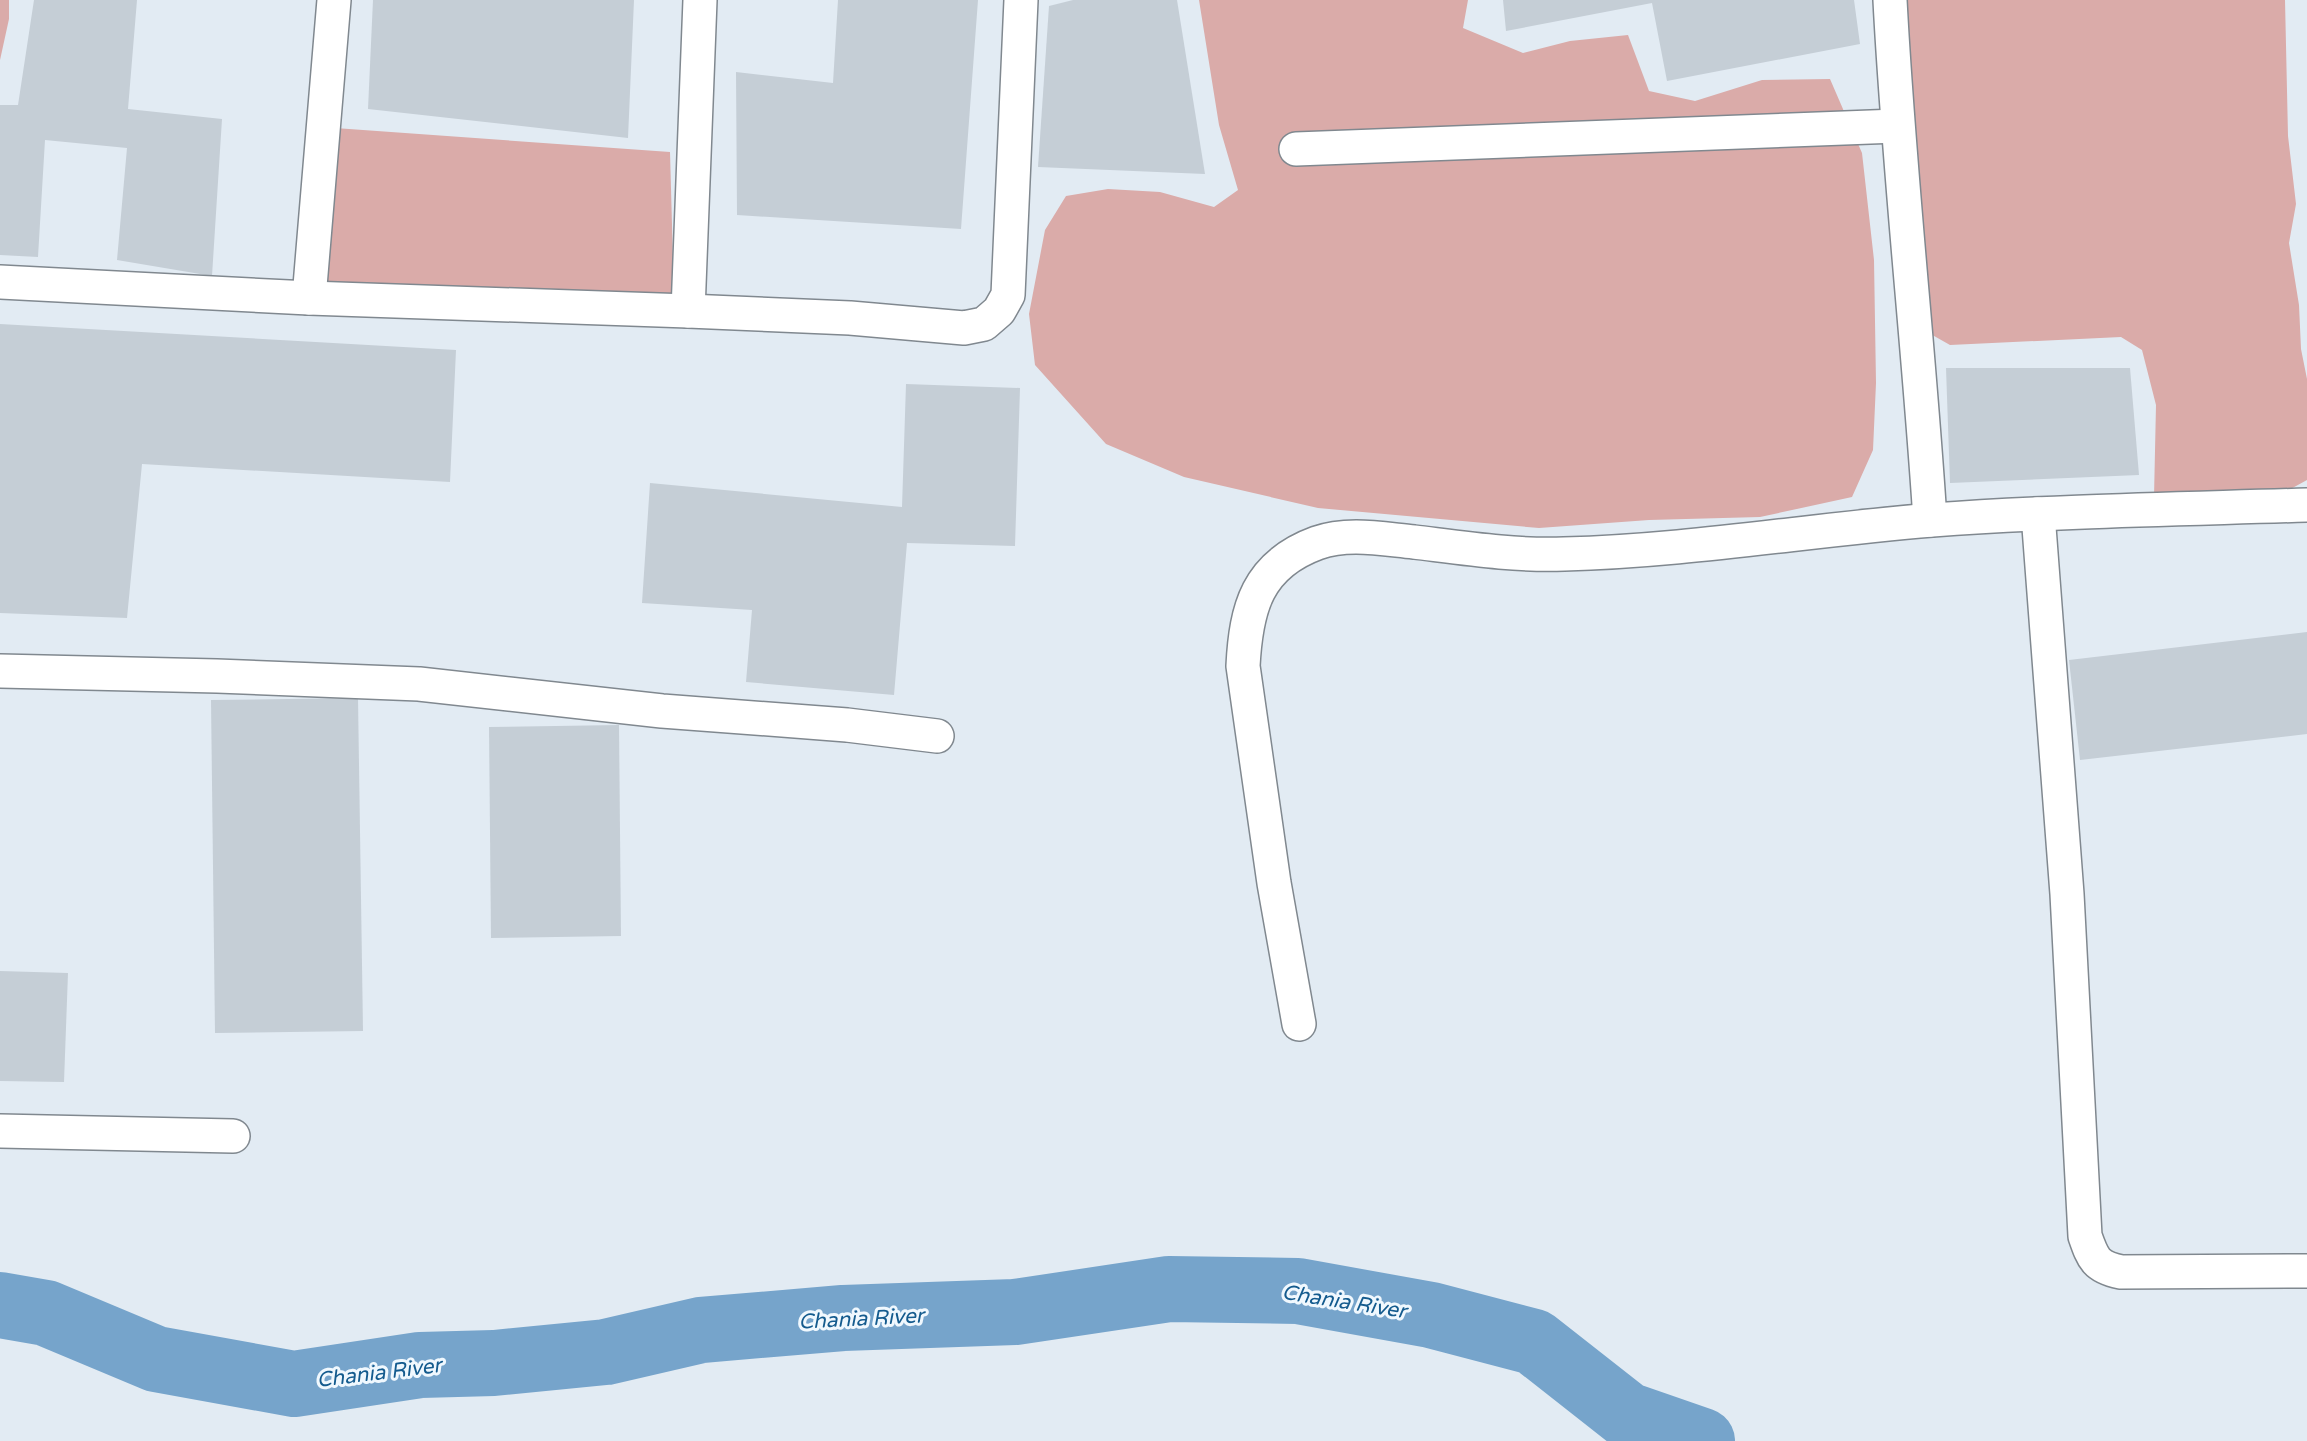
<svg xmlns="http://www.w3.org/2000/svg" width="2307" height="1441" font-family="'Varela Round',sans-serif">
<style>
.green{fill:#daaba9}
.lines{fill:none;stroke-linecap:round;stroke-linejoin:round}
.river{stroke:#76a4cb;stroke-width:66}
.building{fill:#c5ced6}
.minor-casing{stroke:#80888f;stroke-width:36}
.minor{stroke:#fff;stroke-width:33}
.labels{text-anchor:middle;dominant-baseline:central;stroke-width:6;stroke-linejoin:round;paint-order:stroke}
.water-label{font-size:21px;font-style:italic;fill:#145b8e;stroke:#f0f8fe}
</style>
<rect width="100%" height="100%" fill="#e2ebf3"/>
<g class="green">
<polygon points="0,0 9,0 9,19 0,60"/>
<polygon points="1199,0 1468,0 1463,28 1523,53 1570,41 1628,35 1649,91 1695,101 1762,80 1830,79 1862,153 1874,260 1876,383 1873,450 1852,497 1760,517 1649,520 1539,528 1318,508 1184,477 1106,444 1035,365 1029,314 1045,230 1066,196 1108,189 1160,192 1214,207 1238,190 1219,125"/>
<polygon points="1897,0 2285,0 2288,136 2296,204 2289,243 2299,305 2301,349 2307,379 2307,480 2283,493 2154,497 2156,405 2142,350 2121,337 1950,345 1920,328"/>
<polygon points="335,128 670,152 674,298 324,285"/>
</g>
<g class="lines">
<polyline class="river" points="0,1305 46,1313 156,1359 294,1384 420,1365 494,1363 606,1352 701,1330 843,1318 1015,1312 1169,1289 1298,1291 1431,1315 1534,1342 1627,1415 1702,1441"/>
</g>
<g class="building">
<polygon points="34,0 137,0 128,109 222,119 212,276 117,260 127,148 45,140 38,257 0,255 0,105 18,105"/>
<polygon points="373,0 634,0 628,138 368,109"/>
<polygon points="838,0 978,0 961,229 737,215 736,72 833,83"/>
<polygon points="1073,0 1177,0 1205,174 1038,167 1049,6"/>
<polygon points="1503,0 1854,0 1860,44 1667,81 1652,3 1506,31"/>
<polygon points="0,324 456,350 450,482 142,464 127,618 0,613"/>
<polygon points="1946,368 2130,368 2139,475 1950,483"/>
<polygon points="906,384 1020,388 1015,546 907,543 894,695 746,682 752,610 642,603 650,483 902,507"/>
<polygon points="2307,632 2307,734 2080,760 2069,660"/>
<polygon points="358,698 363,1031 215,1033 211,700"/>
<polygon points="619,725 621,936 491,938 489,727"/>
<polygon points="0,971 68,973 64,1082 0,1081"/>
</g>
<g class="lines">
<g class="minor-casing">
<g id="minor">
<path d="M1890,0c9,174 29,347 40,520"/>
<polyline points="1296,149 1897,126"/>
<polyline points="0,282 309,298 334,0"/>
<polyline points="309,298 688,311 850,318 964,328 984,324 999,311 1008,295 1021,0"/>
<polyline points="688,311 700,0"/>
<path d="M2038,514l29,380 18,342c8,23 11,31 36,36l186,-1"/>
<polyline points="0,671 217,676 419,684 662,711 847,725 937,736"/>
<path d="M1299,1024l-25,-141 -31,-217c3,-58 14,-101 74,-123 31,-11 65,-4 97,-1 49,6 101,14 150,12 123,-3 245,-24 368,-34 125,-9 250,-11 375,-15"/>
<polyline points="0,1131 233,1136"/>
</g>
</g>
<use href="#minor" class="minor"/>
</g>
<g class="labels">
<g class="water-label">
<text transform="translate(1344 1302) rotate(9)">Chania River</text>
<text transform="translate(861 1319) rotate(-3)">Chania River</text>
<text transform="translate(379 1373) rotate(-7)">Chania River</text>
</g>
</g>
</svg>
